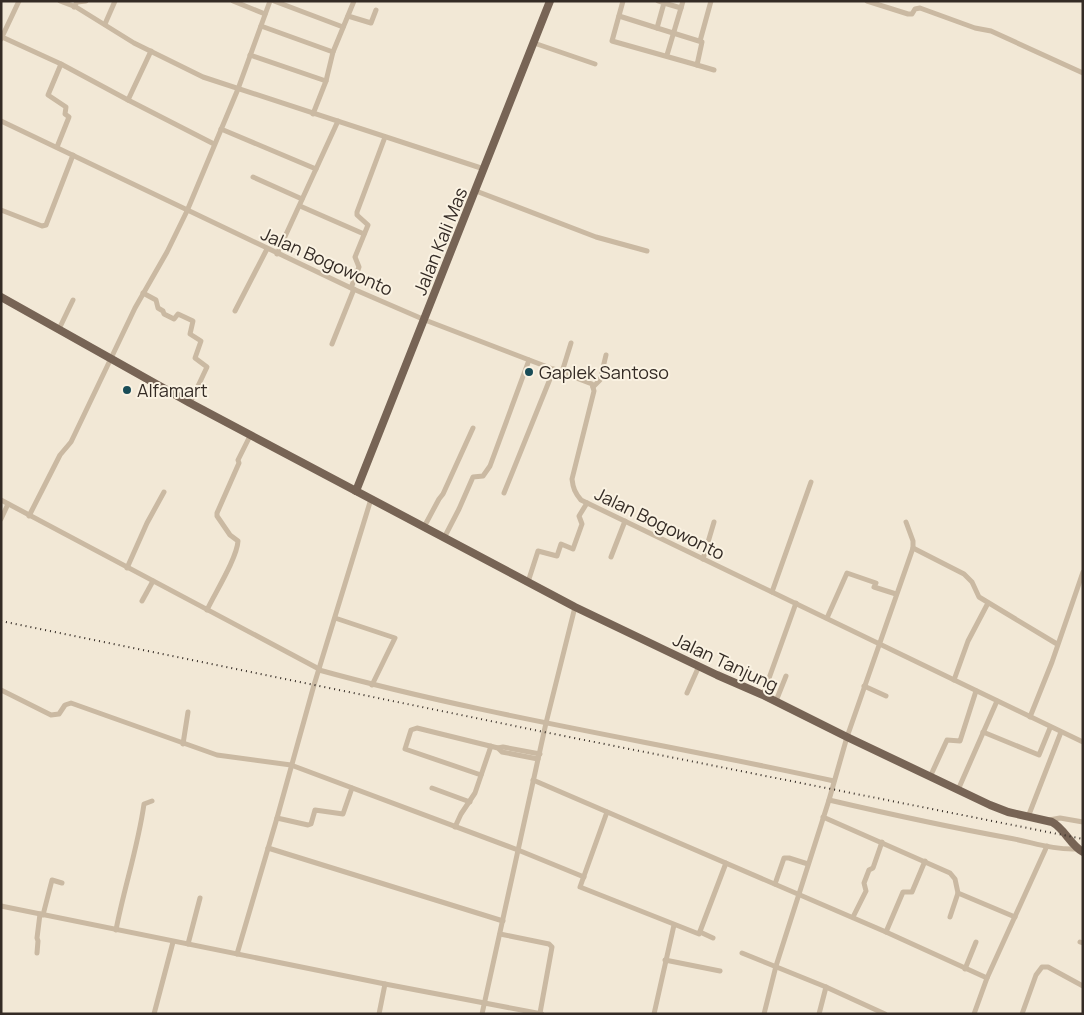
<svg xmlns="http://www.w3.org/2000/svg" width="1084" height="1015" font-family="Manrope,sans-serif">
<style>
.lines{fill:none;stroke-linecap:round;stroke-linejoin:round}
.minor{stroke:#cab9a2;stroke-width:5}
.primary{stroke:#776455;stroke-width:8}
.rail{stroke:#342b25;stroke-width:2;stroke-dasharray:1 4;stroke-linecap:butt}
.poi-dot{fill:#194c57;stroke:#faf2e2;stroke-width:2}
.labels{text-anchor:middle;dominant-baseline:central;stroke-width:4;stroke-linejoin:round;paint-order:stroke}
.street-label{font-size:18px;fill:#342b25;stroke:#faf2e2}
.poi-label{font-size:18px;fill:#342b25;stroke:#faf2e2;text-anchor:start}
</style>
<rect width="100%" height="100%" fill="#f2e8d6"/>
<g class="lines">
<g class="minor">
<polyline points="60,1 76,7 134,43 203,77 484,169"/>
<polyline points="233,1 265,14"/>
<polyline points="274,1 343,27"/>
<polyline points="623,1 612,41 697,65 702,42 657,28 664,3 658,1"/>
<polyline points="867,1 908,14 912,14 915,9 920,8 975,28 991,31 1083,73"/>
<polyline points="664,3 681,8 683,1"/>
<polyline points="74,7 77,2 86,1"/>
<polyline points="348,16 371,23 376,10"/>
<polyline points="619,16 657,28"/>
<polyline points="105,24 115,1"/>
<polyline points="261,26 333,52"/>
<polyline points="2,37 61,64 128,100 214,144"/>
<polyline points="1,39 19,1"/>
<polyline points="700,41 711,1"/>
<polyline points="534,43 595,64"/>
<polyline points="250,55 326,81"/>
<polyline points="667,55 681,8"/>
<polyline points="697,65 714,70"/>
<polyline points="128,100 151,51"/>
<polyline points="313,114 326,81 333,52 354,1"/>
<path d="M1,121l350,167 74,32 167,64 2,7 -22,88c1,9 3,14 9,21l502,242"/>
<polyline points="221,129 316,169"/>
<polyline points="57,147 69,117 65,114 66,107 48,95 61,64"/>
<polyline points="253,177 302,199"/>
<polyline points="476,191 596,237 647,251"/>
<polyline points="300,206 364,234"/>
<polyline points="1,210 42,226 46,225 73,155"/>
<polyline points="277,254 338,121"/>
<polyline points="351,288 359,267 355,257 368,225 357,215 357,212 385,137"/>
<polyline points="143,293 156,300 158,308 163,311 164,314 174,319 178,314 193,321 190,334 201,341 195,358 207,367 190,403"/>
<polyline points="235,311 267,249"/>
<polyline points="59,329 73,300"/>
<polyline points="332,344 354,289"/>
<polyline points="562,372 571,343"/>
<polyline points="593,387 600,380 606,355"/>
<polyline points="504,493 554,369"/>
<polyline points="1,500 319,669"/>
<polyline points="29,516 60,455 71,442 135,308 167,252 187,211 238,89 270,1"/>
<polyline points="1,519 8,504"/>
<polyline points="424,527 439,499 443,494 473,428"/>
<polyline points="444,538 459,509 473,477 483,476 490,466 529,360"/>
<polyline points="913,548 964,574 972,582 979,597 1057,644"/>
<polyline points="611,557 625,521"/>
<polyline points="703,559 714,522"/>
<polyline points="127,568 147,523 164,492"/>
<polyline points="528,582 538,551 557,556 561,544 573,549 582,524 579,516 587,503"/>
<polyline points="772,592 811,482"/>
<polyline points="142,601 153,581"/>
<path d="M207,610c8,-17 30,-52 31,-69l-8,-6 -13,-19v-3l22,-50 -1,-3 13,-26"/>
<polyline points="335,618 395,638 372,685"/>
<polyline points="827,618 847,573 876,583 874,587 896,594"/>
<path d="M319,670c170,47 344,73 515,111"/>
<polyline points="954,680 968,641 988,603"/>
<polyline points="864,686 886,696"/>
<polyline points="1,690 51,715 59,714 65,705 71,703 217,755 291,765 518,850 584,877"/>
<polyline points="687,693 699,666"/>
<polyline points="763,695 796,603"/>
<polyline points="776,701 786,676"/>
<polyline points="1030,717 1052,662 1083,572"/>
<polyline points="983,732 1039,755 1050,728"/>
<polyline points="183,744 188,712"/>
<polyline points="498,748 503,747 540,754"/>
<polyline points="481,775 405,749 411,730 417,728 498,748 502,752 538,759"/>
<polyline points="930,777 947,740 960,741 976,691"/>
<polyline points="533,780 886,932 987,978 1047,846"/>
<polyline points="432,788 470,802"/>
<polyline points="958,790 997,701"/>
<path d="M829,800c60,14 120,27 180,38 23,4 44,12 68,11"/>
<polyline points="607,812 580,887 699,934 726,863"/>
<polyline points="823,817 950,873 955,879 958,893 1015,917"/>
<polyline points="1028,817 1061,732"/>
<polyline points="277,818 308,825 311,824 315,810 343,814 352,788"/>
<polyline points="1049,820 1060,818 1083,822"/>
<polyline points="455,827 461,814 475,793 491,746"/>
<polyline points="268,848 503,921"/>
<polyline points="775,884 784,858 789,858 808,864"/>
<polyline points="1,906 385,984 542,1014"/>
<polyline points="43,915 52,880 62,883"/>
<polyline points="853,917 866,891 864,883 869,870 873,868 882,842"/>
<polyline points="950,917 958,893"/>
<path d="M116,930c8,-42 22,-83 28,-126l8,-3"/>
<polyline points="700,932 713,938"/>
<polyline points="886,932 903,892 912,892 925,861"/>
<polyline points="500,934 549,944 552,947 540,1013"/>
<polyline points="1080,942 1083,943"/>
<polyline points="188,944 200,898"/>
<polyline points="37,953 38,941 37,938 40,914"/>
<polyline points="742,953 826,987 885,1014"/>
<polyline points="237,954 277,818 314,685 371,499"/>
<polyline points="665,960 720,971"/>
<polyline points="965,969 976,942"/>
<polyline points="154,1014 173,942"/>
<polyline points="379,1014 385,984"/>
<polyline points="482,1014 546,723 575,607"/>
<polyline points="654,1014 674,925"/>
<polyline points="764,1014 776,966 829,800 847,737 913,548 913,541 906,522"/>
<polyline points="819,1014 826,987"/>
<polyline points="974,1014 987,978"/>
<polyline points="1022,1014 1036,975 1042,967 1048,967 1083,986"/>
</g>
<g class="primary">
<path d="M1,297l189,106 385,204 142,68 46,20 84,42 143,68 18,7 44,10c13,7 18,23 31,30"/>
<polyline points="356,491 550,1"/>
</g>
<polyline class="rail" points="1,621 544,732 1083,839"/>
</g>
<g class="poi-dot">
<circle cx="529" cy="372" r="5"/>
<circle cx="127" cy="390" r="5"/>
</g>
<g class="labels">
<g class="street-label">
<text transform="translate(440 241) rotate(-68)">Jalan Kali Mas</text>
<text transform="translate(327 261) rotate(24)">Jalan Bogowonto</text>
<text transform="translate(660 523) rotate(26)">Jalan Bogowonto</text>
<text transform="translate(726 662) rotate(25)">Jalan Tanjung</text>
</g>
<g class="poi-label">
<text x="539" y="372">Gaplek Santoso</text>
<text x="137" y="390">Alfamart</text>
</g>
</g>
<rect width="1084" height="1015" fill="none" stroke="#342b25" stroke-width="5"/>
</svg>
